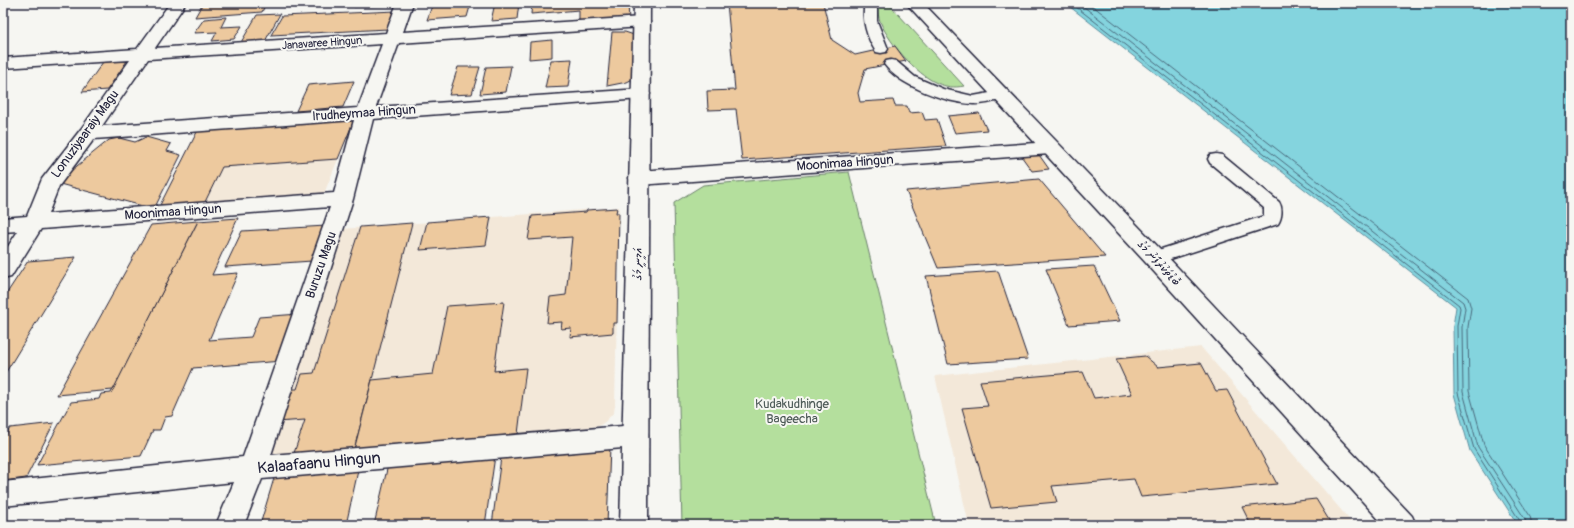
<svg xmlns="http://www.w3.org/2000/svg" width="1574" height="528" font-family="Pangolin,'Noto Sans Thaana',sans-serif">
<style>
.built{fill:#f3e8d9}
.green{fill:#b4df9d;stroke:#6b806c}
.water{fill:#84d4de;stroke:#5d8d9d}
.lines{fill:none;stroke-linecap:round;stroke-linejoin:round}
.shore{stroke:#49697c;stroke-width:1}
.building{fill:#edc99e;stroke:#22223b}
.lane-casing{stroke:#22223b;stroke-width:3}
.street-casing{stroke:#22223b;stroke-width:3}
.secondary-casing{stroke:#22223b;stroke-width:3}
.primary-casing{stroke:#22223b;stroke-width:3}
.lane{fill:#f6f6f2;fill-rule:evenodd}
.street{fill:#f6f6f2;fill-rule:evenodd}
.secondary{fill:#f6f6f2;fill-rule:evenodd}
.primary{fill:#f6f6f2;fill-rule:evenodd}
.labels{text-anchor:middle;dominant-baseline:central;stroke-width:4;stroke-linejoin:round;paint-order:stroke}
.far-street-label{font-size:11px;fill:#22223b;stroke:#f6f6f2}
.street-label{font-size:13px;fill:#22223b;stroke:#f6f6f2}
.park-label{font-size:13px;fill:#4e5b58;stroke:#f6f6f2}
.near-street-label{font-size:16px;fill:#22223b;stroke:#f6f6f2}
</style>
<rect width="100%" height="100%" fill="#f6f6f2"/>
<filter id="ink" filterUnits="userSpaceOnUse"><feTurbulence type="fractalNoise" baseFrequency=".025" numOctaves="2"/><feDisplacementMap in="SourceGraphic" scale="8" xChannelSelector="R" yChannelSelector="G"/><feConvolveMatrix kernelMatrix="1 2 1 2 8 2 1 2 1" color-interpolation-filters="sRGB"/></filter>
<g filter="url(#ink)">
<g class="built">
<polygon points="354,120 323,196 159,207 198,130"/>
<polygon points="619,207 615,406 614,412 606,421 599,426 583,428 266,458 342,229"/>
<polygon points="1201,347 1354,525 969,525 935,376"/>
</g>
<g class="green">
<path d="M880,3h8l76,83c-10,2 -18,1 -27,-3 -20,-8 -52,-44 -58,-65 -1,-4 -1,-9 -1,-13z"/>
<polygon points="849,172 936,525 682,525 674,203 703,185"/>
</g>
<polygon class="water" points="1065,3 1571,3 1571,525 1518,525 1470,451 1454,394 1453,326 1456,307"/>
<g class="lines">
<g class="shore">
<polyline points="1071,3 1459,305 1460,308 1457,326 1458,393 1474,449 1520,521 1521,525"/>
<polyline points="1079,3 1463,302 1465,308 1462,327 1463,392 1478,447 1525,519 1526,525"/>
<polyline points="1089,3 1468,298 1471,308 1468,327 1469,391 1484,445 1530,516 1532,525"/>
</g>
</g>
<g class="building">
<polygon points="203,3 266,3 262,12 195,17"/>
<polygon points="356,3 399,3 398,5 354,7"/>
<polygon points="433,3 471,3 467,17 427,20"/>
<polygon points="495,3 519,3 517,19 491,21"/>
<polygon points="532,3 628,3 629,20 579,24 579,10 531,14"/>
<polygon points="727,3 823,3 832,40 855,55 895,46 906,61 865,69 858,93 860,102 893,100 895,106 907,106 909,113 922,112 925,120 937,119 946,146 742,160 736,109 708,110 707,91 735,90"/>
<polygon points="396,11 388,29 271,35 282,16"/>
<polygon points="280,14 264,43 240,44 257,15"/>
<polygon points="226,17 221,27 242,26 234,39 212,41 217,32 194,33 204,19"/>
<polygon points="612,32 625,32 634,35 640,75 627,82 607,86"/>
<polygon points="552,40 552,57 529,59 530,42"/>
<polygon points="572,59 568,87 545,88 551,60"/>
<polygon points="127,61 107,90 82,92 103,62"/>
<polygon points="511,66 506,92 480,94 486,67"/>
<polygon points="458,67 480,67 472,94 449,95"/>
<polygon points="354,81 343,107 296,111 308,85"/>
<polygon points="979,113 987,130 955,133 948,116"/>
<polygon points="354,120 338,159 222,167 204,204 159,207 198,130"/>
<polygon points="146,137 171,144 167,151 181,155 154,209 56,183 109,140 119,138 135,142"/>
<polygon points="1037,152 1049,169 1032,171 1019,153"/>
<polygon points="1039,179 1105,257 938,268 906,191"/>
<polygon points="617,208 616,213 619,213 617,323 613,323 613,333 570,337 571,328 561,329 562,322 547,323 550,297 566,295 572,237 528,240 532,216 586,212 587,210"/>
<polygon points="491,217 486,245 420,250 427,222"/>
<polygon points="238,218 212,275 238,273 209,340 251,337 259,317 299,314 282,361 193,368 172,416 165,417 160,430 153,430 141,456 37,465 71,402 99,399 101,394 111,393 198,221"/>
<polygon points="198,221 113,390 57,395 151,225"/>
<polygon points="412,223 354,450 293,456 305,420 277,422 289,389 297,389 302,374 314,373 360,227"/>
<polygon points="326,226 312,261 225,267 242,231"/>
<polygon points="76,257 6,372 3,372 3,299 28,261"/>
<polygon points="1094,266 1120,321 1069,325 1046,269"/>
<polygon points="998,271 1028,359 948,364 926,276"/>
<polygon points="504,302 494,371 526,368 518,434 354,450 372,380 433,374 447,306"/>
<polygon points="1145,356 1158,367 1201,363 1216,391 1227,390 1277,484 1141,497 1134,479 1052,486 1057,502 991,508 962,408 988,406 980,381 1083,372 1094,398 1132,394 1116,359"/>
<polygon points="54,423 26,478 3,481 3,440 10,428"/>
<polygon points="610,447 607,525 492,525 501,457"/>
<polygon points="495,456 485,525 374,525 388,465"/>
<polygon points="359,466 346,525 260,525 275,475"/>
<polygon points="1316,499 1332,525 1251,525 1242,507"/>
<polygon points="88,522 86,525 56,525"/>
</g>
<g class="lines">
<g class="lane-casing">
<g id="lane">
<path d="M865,3h12v18l11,28 -2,3 -5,1 -5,-1c-9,-14 -15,-33 -11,-49z"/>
<path d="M891,60l5,1 19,16 28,12 30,7 28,-5 5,1 2,3 -2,3c-10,3 -23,7 -33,6 -26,-1 -74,-18 -89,-40l2,-3z"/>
<path d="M1216,154l6,1 57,47c4,6 3,16 -1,22l-123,40 -6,-1 -3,-5 3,-5 115,-37v-8l-54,-45 -2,-4 2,-4z"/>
</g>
</g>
<g class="street-casing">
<g id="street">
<path d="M170,3h16l-31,45 231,-15 11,-30h16l-10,29 239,-15 6,2 2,3 -2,3 -6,2 -243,16 -23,64 265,-18 6,1 3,4 -3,4 -6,1 -268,20 -20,80 -82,256 364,-30 9,3 4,8 -4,8 -9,3 -373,32 -18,46h-28l18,-43 -231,24v-24l240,-25 87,-250 -289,22 -30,48 -8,2v-25l15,-23 -15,1v-14l24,-2 15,-37 39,-50 49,-69 -127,8v-10l134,-9zM382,44l-24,64 -256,18 46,-67zM354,120l-20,73 -286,21 11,-28 35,-47z"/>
<polygon points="1050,142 1057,144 1060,148 1057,152 1050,154 639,185 632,183 629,178 632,173 639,171"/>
</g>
</g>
<g class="secondary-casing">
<polygon id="secondary" points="634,3 650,3 648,525 620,525"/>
</g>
<g class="primary-casing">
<polygon id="primary" points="906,3 923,3 1163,252 1412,516 1416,525 1384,525 1147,264"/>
</g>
<use href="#lane" class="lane"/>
<use href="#street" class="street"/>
<use href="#secondary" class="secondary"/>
<use href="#primary" class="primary"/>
</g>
</g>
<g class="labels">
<g class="far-street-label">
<text transform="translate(322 43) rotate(-4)">Janavaree Hingun</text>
</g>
<g class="street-label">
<text transform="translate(364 113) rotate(-4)">Irudheymaa Hingun</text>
<text transform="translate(85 134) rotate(-54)">Lonuziyaaraiy Magu</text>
<text transform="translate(845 163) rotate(-4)">Moonimaa Hingun</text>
<text transform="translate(173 212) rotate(-4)">Moonimaa Hingun</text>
<text transform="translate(1159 263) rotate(47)">ބޮޑުތަކުރުފާނު މަގު</text>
<text transform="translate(638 264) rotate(-89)">އަމީނީ މަގު</text>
<text transform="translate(321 265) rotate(-71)">Buruzu Magu</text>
</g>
<g class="park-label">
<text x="792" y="404">Kudakudhinge<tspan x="792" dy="15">Bageecha</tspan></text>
</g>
<g class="near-street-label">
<text transform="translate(319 463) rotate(-5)">Kalaafaanu Hingun</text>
</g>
</g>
<rect width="1574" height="528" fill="none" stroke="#f6f6f2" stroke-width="16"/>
<rect x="8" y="8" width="1558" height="512" fill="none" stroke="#22223b" stroke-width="1.5" filter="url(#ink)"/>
</svg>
